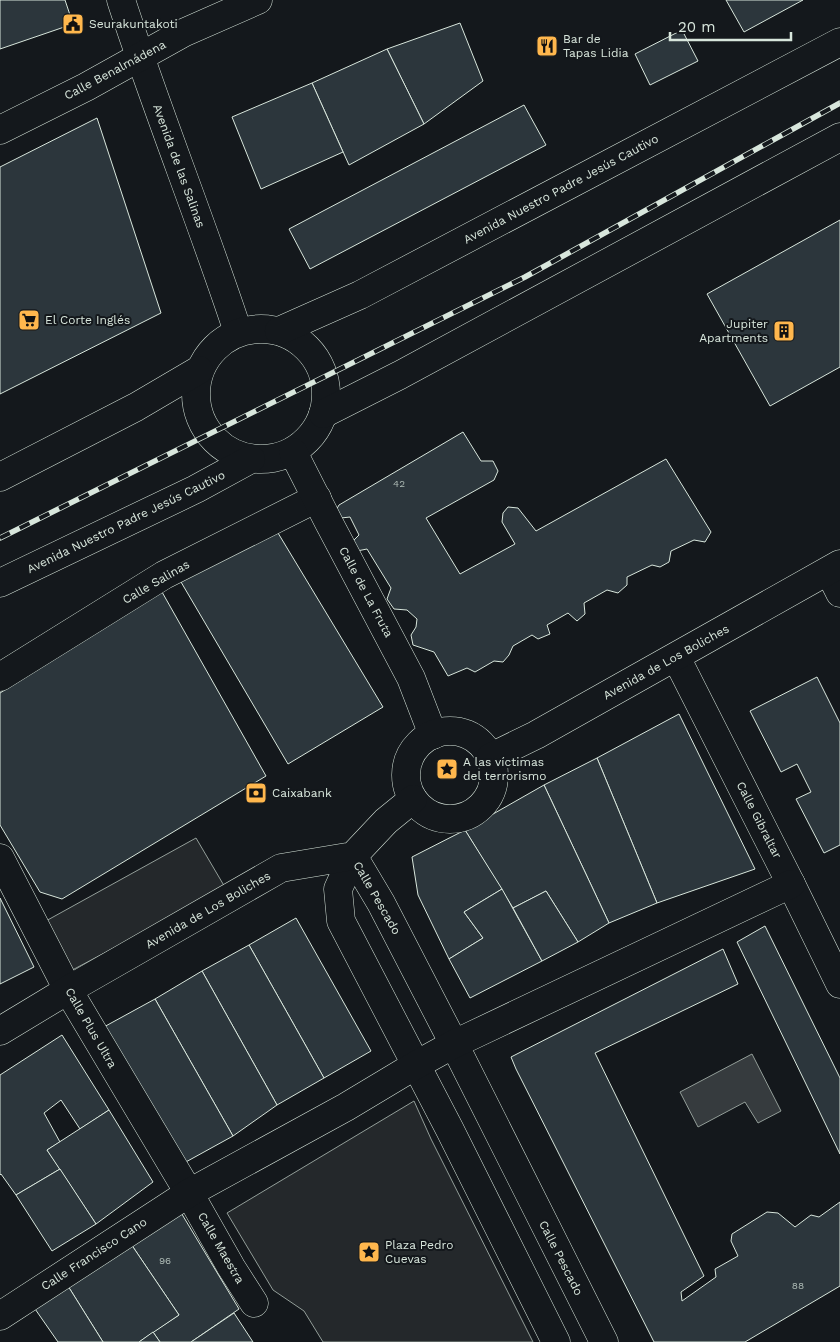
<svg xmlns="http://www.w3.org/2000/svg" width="840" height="1342" font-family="'Work Sans',sans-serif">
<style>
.parking{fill:#24282b;stroke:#939e99}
.water{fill:#363b3e;stroke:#939e99}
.building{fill:#2c363c;stroke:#d8e6dc}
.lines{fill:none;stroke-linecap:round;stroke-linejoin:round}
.pedestrian-casing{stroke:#d8e6dc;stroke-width:29}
.minor-casing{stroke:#d8e6dc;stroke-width:29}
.pedestrian{stroke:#14181c;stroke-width:28}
.minor{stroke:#14181c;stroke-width:28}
.rail-casing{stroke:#d8e6dc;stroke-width:5.5}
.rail{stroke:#14181c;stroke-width:4;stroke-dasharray:11;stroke-linecap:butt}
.labels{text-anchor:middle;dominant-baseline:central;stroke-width:4;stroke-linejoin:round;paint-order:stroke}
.number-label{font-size:10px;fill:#adbab4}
.poi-label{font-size:12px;fill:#d8e6dc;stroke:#14181c;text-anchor:start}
.street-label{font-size:12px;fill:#d8e6dc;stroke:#14181c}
</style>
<rect width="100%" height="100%" fill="#14181c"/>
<g class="parking">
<polygon points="196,838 226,889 210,897 61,976 35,927"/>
<polygon points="414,1101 431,1139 533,1342 323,1342 304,1311 273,1290 227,1213"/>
</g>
<polygon class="water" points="752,1054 781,1111 758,1123 745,1102 698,1127 680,1092"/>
<g class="building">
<polygon points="0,0 65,0 73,24 0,49"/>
<polygon points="726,0 803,0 744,32"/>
<polygon points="460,23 483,81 424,124 387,49"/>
<polygon points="682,30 698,61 650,85 635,54"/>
<polygon points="387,49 424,124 349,165 312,83"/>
<polygon points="312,83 343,152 261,189 232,117"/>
<polygon points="524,105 546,145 310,269 289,229"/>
<polygon points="97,118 161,313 0,394 0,167"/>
<polygon points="840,220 840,367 770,406 707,294"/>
<polygon points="463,432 481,461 493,461 498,471 494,480 426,518 460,574 515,544 502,522 503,513 508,507 518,508 536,531 666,459 711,532 705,542 694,540 671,551 669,562 660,567 652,565 627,577 627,585 618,593 607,590 584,603 585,614 577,621 568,613 547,625 550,634 538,639 532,635 513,646 509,655 503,662 494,661 475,672 467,668 448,676 434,652 413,645 411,635 416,627 417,619 407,610 394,609 387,599 391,588 367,549 357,551 352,542 359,535 350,517 341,518 335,512 339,505"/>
<polygon points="275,528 383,707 288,764 181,582"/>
<polygon points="162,592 266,776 62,899 40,892 0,825 0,693"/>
<polygon points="817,677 840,723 840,845 824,853 796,799 811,792 797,764 781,772 750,711"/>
<polygon points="679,714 755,869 657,903 597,758"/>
<polygon points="597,758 657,903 609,923 544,785"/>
<polygon points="544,785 609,923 578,942 546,891 513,908 465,830"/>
<polygon points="465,830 502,889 464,912 483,938 449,959 418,895 412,857"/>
<polygon points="502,889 542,961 470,998 449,959 483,938 464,912"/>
<polygon points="546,891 578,942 542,961 513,908"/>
<polygon points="0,898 34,967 0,984"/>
<polygon points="296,918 371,1051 324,1078 249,945"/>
<polygon points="765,926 840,1078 840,1154 737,942"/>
<polygon points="249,945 324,1078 277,1105 202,971"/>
<polygon points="723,949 738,984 595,1053 704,1276 681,1292 682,1301 716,1277 715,1269 738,1256 731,1241 732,1234 767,1212 778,1213 795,1227 811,1215 819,1217 840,1202 840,1286 745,1342 654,1342 516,1069 511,1057"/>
<polygon points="202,971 277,1105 233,1136 155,999"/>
<polygon points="155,999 233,1136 184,1163 102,1028"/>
<polygon points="62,1035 109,1110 80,1129 61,1100 44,1113 60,1142 47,1150 60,1169 16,1195 1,1174 0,1175 0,1075"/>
<polygon points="109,1110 153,1182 96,1224 47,1150"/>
<polygon points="60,1169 96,1224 52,1251 16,1195"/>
<polygon points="180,1211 239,1309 191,1342 160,1342 153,1332 179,1315 131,1244"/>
<polygon points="131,1244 179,1315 139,1342 103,1342 68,1286"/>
<polygon points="68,1286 103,1342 58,1342 33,1306"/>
<polygon points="234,1313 253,1342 191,1342"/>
<polygon points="153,1332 160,1342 139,1342"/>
</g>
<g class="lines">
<g class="pedestrian-casing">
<g id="pedestrian">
<polyline points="0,677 164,575 317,498"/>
<polyline points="0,858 68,990 189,1193"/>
</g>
</g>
<g class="minor-casing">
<g id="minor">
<path d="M121,0c36,111 80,220 117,332"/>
<polyline points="0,130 86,87 183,33 258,0"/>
<circle cx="261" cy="394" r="65"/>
<polyline points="279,331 360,295 840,42"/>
<polyline points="323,414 400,375 840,137"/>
<polyline points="293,452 328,521 411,678 433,735"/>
<polyline points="0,477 136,407 199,370"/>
<polyline points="829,571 840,593"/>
<polyline points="0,583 196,489 251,459"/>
<polyline points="676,657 791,884 840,984"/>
<circle cx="450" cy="775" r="44"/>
<polyline points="491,757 536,735 840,564"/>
<polyline points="353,856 381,903 454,1044 604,1342"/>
<polyline points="353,856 338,889 341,921 450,1130 556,1342"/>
<polyline points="0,1031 68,990 281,868 353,856 386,821 413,799"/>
<polyline points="189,1193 231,1267 254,1303"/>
<polyline points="0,1316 189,1193 346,1107 416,1065 454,1044 791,884"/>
</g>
</g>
<use href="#pedestrian" class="pedestrian"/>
<use href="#minor" class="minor"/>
<g class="rail-casing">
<polyline id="rail" points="0,538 525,277 840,103"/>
</g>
<use href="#rail" class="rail"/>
</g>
<defs>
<g id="civic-square" transform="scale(1.125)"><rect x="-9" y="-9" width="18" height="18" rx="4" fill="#ffb74d" stroke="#14181c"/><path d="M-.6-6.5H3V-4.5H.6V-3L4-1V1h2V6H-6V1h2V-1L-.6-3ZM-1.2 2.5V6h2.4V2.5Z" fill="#111"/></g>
<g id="restaurant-square" transform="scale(1.125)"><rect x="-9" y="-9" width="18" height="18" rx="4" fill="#ffb74d" stroke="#14181c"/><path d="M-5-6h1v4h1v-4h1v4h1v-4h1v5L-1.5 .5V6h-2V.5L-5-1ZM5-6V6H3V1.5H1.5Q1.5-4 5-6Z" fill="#111"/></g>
<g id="supermarket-square" transform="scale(1.125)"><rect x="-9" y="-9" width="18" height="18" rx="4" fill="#ffb74d" stroke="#14181c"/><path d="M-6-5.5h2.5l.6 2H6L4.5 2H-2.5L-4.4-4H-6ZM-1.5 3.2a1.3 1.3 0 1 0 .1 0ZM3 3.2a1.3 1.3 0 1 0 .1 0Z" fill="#111"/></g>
<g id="building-square" transform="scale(1.125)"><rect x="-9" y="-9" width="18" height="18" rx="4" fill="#ffb74d" stroke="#14181c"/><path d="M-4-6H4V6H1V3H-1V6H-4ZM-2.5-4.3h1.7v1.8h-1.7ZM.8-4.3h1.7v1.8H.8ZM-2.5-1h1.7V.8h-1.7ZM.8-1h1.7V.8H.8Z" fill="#111"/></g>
<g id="sight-square" transform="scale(1.125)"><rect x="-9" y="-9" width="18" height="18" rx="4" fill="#ffb74d" stroke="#14181c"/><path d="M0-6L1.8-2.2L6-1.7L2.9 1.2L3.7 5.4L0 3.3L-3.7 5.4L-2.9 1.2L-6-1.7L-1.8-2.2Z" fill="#111"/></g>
<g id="bank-square" transform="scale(1.125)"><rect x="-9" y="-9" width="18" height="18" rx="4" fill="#ffb74d" stroke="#14181c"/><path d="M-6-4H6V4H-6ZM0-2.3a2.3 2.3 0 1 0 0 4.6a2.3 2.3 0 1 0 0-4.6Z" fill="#111"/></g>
</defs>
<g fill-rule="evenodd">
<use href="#civic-square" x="73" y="24"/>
<use href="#restaurant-square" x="547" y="46"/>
<use href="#supermarket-square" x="29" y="320"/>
<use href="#building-square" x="784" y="331"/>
<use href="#sight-square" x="447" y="769"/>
<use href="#bank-square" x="256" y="793"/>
<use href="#sight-square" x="369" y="1252"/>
</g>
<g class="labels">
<g class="number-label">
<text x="399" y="483">42</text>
<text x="165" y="1260">96</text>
<text x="798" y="1285">88</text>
</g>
<g class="poi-label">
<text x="89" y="24">Seurakuntakoti</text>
<text x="563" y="39">Bar de<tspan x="563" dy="14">Tapas Lidia</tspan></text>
<text x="45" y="320">El Corte Inglés</text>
<text x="768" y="324" text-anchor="end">Jupiter<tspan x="768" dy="14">Apartments</tspan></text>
<text x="463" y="762">A las víctimas<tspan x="463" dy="14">del terrorismo</tspan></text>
<text x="272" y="793">Caixabank</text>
<text x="385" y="1245">Plaza Pedro<tspan x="385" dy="14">Cuevas</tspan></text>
</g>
<g class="street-label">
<text transform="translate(115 70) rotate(-28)">Calle Benalmádena</text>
<text transform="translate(179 166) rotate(70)">Avenida de las Salinas</text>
<text transform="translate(561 189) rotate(-28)">Avenida Nuestro Padre Jesús Cautivo</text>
<text transform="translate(126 522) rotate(-26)">Avenida Nuestro Padre Jesús Cautivo</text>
<text transform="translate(156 582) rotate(-30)">Calle Salinas</text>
<text transform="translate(366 592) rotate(62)">Calle de La Fruta</text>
<text transform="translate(666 662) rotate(-29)">Avenida de Los Boliches</text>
<text transform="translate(759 820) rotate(63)">Calle Gibraltar</text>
<text transform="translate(377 898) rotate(60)">Calle Pescado</text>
<text transform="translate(208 910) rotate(-30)">Avenida de Los Boliches</text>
<text transform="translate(91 1028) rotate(60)">Calle Plus Ultra</text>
<text transform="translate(221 1248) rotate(60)">Calle Maestra</text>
<text transform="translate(94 1254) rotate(-33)">Calle Francisco Cano</text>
<text transform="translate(561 1258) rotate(63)">Calle Pescado</text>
</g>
</g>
<path d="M670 32v8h121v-8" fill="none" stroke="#d8e6dc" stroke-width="2.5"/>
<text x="678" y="32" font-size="15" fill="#d8e6dc" stroke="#14181c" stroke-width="4" paint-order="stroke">20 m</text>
</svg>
